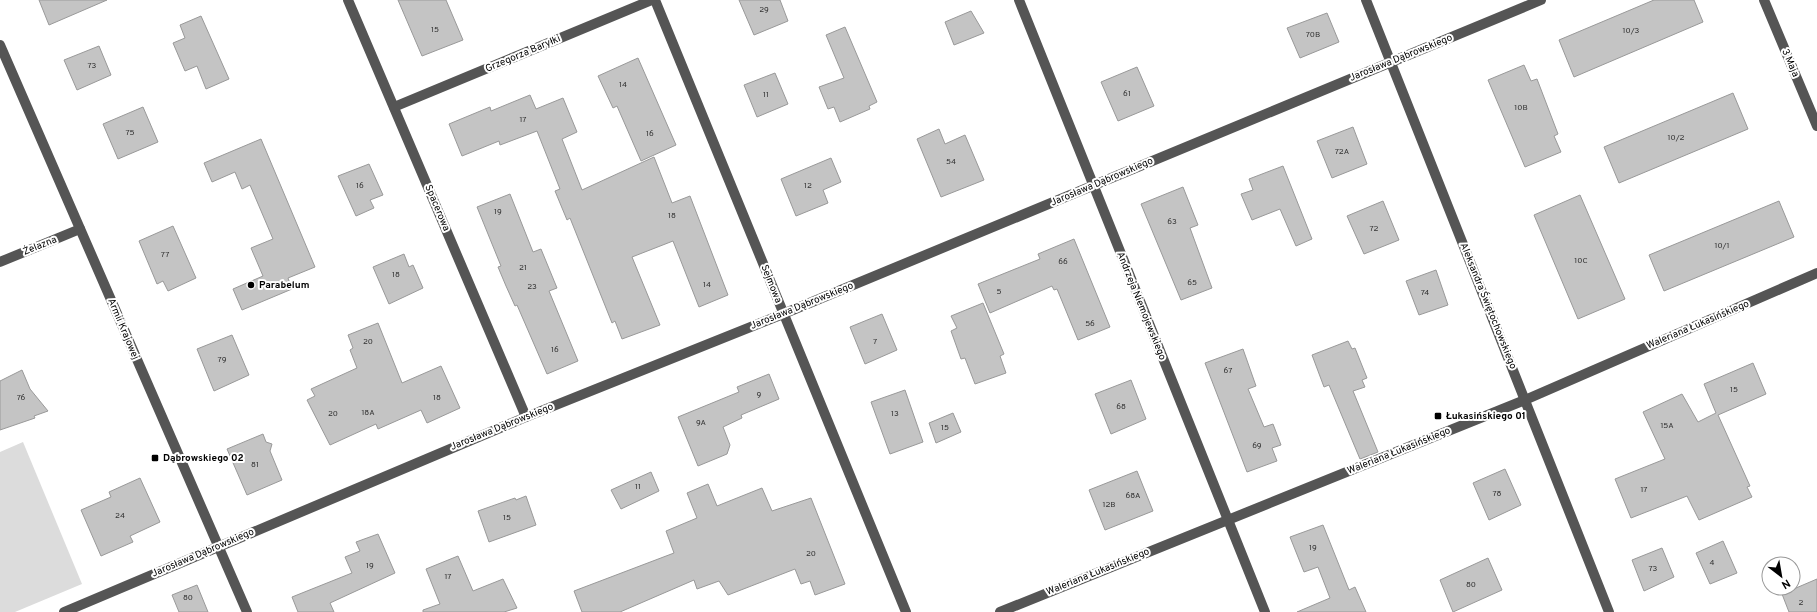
<svg xmlns="http://www.w3.org/2000/svg" width="1817" height="612" font-family="Overpass,sans-serif">
<style>
.green{fill:#dcdcdc}
.building{fill:#c4c4c4;stroke:#999}
.lines{fill:none;stroke-linecap:round;stroke-linejoin:round}
.minor{stroke:#555;stroke-width:10}
.poi-dot{fill:#000;stroke:#fff;stroke-width:1.5}
.labels{text-anchor:middle;dominant-baseline:central;stroke-width:4;stroke-linejoin:round;paint-order:stroke}
.number-label{font-size:8px;fill:#313131}
.street-label{font-size:10px;fill:#000;stroke:#fff}
.poi-label{font-size:10px;font-weight:bold;fill:#000;stroke:#fff;text-anchor:start}
</style>
<rect width="100%" height="100%" fill="#fff"/>
<polygon class="green" points="23,442 82,584 15,612 0,612 0,452"/>
<g class="building">
<polygon points="39,0 107,0 49,25"/>
<polygon points="398,0 446,0 463,40 422,56"/>
<polygon points="739,0 780,0 788,21 754,35"/>
<polygon points="1654,0 1694,0 1703,22 1574,77 1559,40"/>
<polygon points="971,11 984,33 954,45 945,22"/>
<polygon points="1327,13 1339,42 1300,58 1287,28"/>
<polygon points="201,16 229,79 206,89 197,66 185,71 173,43 185,38 180,25"/>
<polygon points="845,27 877,102 869,106 870,109 840,122 834,107 828,109 819,87 844,78 826,35"/>
<polygon points="99,46 111,75 77,90 64,60"/>
<polygon points="638,58 676,145 641,161 617,106 613,108 598,76"/>
<polygon points="1524,65 1531,81 1537,79 1558,134 1554,136 1561,152 1525,167 1488,80"/>
<polygon points="1137,67 1154,106 1118,121 1101,82"/>
<polygon points="775,73 788,104 757,117 744,85"/>
<polygon points="1733,93 1748,129 1619,183 1604,147"/>
<polygon points="530,95 536,109 563,98 577,132 562,139 582,190 654,157 672,203 690,196 728,295 699,307 673,241 632,257 660,325 622,339 615,321 612,323 570,218 567,220 555,191 560,189 537,131 500,145 499,141 462,156 449,124 490,107 491,111"/>
<polygon points="143,107 158,142 118,159 103,124"/>
<polygon points="1353,127 1367,164 1332,178 1317,141"/>
<polygon points="939,129 945,144 965,135 984,180 941,197 917,139"/>
<polygon points="261,139 315,267 288,278 292,289 242,310 233,289 263,276 251,248 273,239 250,185 242,189 235,172 212,182 204,163"/>
<polygon points="831,158 841,182 823,190 828,203 796,216 781,179"/>
<polygon points="369,164 383,195 370,200 374,208 356,216 338,176"/>
<polygon points="1283,166 1312,239 1296,246 1280,209 1252,220 1241,194 1253,190 1249,179"/>
<polygon points="1183,187 1198,225 1190,228 1212,288 1181,300 1141,204"/>
<polygon points="510,194 533,252 541,249 557,288 549,291 578,361 547,374 517,305 515,306 506,286 498,267 501,266 477,207"/>
<polygon points="1580,195 1625,299 1578,319 1534,215"/>
<polygon points="1383,201 1399,240 1364,254 1347,216"/>
<polygon points="1779,201 1794,237 1664,291 1649,255"/>
<polygon points="173,226 196,278 168,291 163,281 157,284 139,241"/>
<polygon points="1074,239 1110,327 1078,340 1057,289 1054,290 1052,286 990,313 978,284 1040,259 1038,254"/>
<polygon points="404,254 409,267 413,265 423,288 389,304 373,267"/>
<polygon points="1436,270 1448,305 1419,315 1406,281"/>
<polygon points="983,303 1004,354 1000,356 1006,373 975,384 965,358 961,359 951,331 957,328 951,316"/>
<polygon points="882,314 897,350 865,364 850,327"/>
<polygon points="378,323 402,383 441,366 460,408 427,423 421,410 378,429 376,424 330,445 307,400 315,396 311,389 357,368 350,350 353,348 348,335"/>
<polygon points="232,335 249,375 214,391 197,349"/>
<polygon points="1348,341 1352,349 1355,348 1367,378 1362,380 1365,387 1353,391 1378,452 1360,459 1329,385 1324,387 1312,355"/>
<polygon points="1243,349 1256,386 1248,389 1264,427 1273,424 1281,445 1272,448 1277,461 1247,472 1205,363"/>
<polygon points="1753,363 1766,394 1718,415 1750,486 1747,487 1752,497 1699,520 1687,496 1631,518 1615,479 1665,459 1643,412 1682,394 1698,422 1716,413 1704,384"/>
<polygon points="22,370 30,389 48,411 34,416 35,418 0,430 0,381"/>
<polygon points="769,374 779,399 741,415 742,418 723,427 730,445 727,454 698,466 678,417 739,392 737,387"/>
<polygon points="1131,380 1146,419 1111,434 1095,394"/>
<polygon points="905,390 923,442 890,454 871,402"/>
<polygon points="953,413 961,432 936,443 929,423"/>
<polygon points="263,434 266,442 272,444 270,451 282,480 247,495 227,449"/>
<polygon points="1505,469 1521,505 1489,520 1473,483"/>
<polygon points="1137,471 1153,511 1105,530 1089,490"/>
<polygon points="651,472 659,491 621,509 611,490"/>
<polygon points="140,478 160,522 130,536 133,542 101,556 81,510 111,497 109,492"/>
<polygon points="708,484 717,506 762,488 772,511 811,498 845,584 815,595 810,581 801,584 795,569 728,595 719,581 697,589 694,580 620,612 582,612 574,591 674,553 666,531 697,518 687,493"/>
<polygon points="526,496 536,525 489,542 478,511 515,498 516,500"/>
<polygon points="1323,525 1349,590 1355,587 1366,612 1297,612 1330,598 1318,567 1304,572 1290,537"/>
<polygon points="378,534 395,573 330,603 334,612 298,612 292,597 352,573 345,557 360,551 356,542"/>
<polygon points="1723,541 1737,573 1710,584 1696,553"/>
<polygon points="1662,548 1674,577 1644,591 1632,560"/>
<polygon points="458,556 473,591 503,579 517,608 504,612 423,612 423,610 440,604 426,569"/>
<polygon points="1488,558 1502,590 1453,612 1440,580"/>
<polygon points="1817,579 1817,612 1789,612 1782,594"/>
<polygon points="197,585 208,612 179,612 172,595"/>
</g>
<g class="lines">
<g class="minor">
<polyline points="348,0 526,417"/>
<polyline points="655,0 906,612"/>
<polyline points="1019,0 1265,612"/>
<polyline points="1366,0 1609,612"/>
<polyline points="1764,0 1817,126"/>
<polyline points="0,45 247,612"/>
<polyline points="394,107 652,0"/>
<polyline points="0,262 80,229"/>
<polyline points="64,612 526,417 783,314 1541,0"/>
<polyline points="1000,612 1525,400 1817,273"/>
</g>
</g>
<g class="poi-dot">
<circle cx="251" cy="285" r="4"/>
<rect x="1434" y="412" width="8" height="8" rx="2"/>
<rect x="151" y="454" width="8" height="8" rx="2"/>
</g>
<g class="labels">
<g class="number-label">
<text x="764" y="10">29</text>
<text x="435" y="30">15</text>
<text x="1631" y="31">10/3</text>
<text x="1313" y="35">70B</text>
<text x="92" y="66">73</text>
<text x="623" y="85">14</text>
<text x="1127" y="94">61</text>
<text x="766" y="95">11</text>
<text x="1521" y="108">10B</text>
<text x="523" y="120">17</text>
<text x="130" y="133">75</text>
<text x="650" y="134">16</text>
<text x="1676" y="138">10/2</text>
<text x="1342" y="152">72A</text>
<text x="951" y="162">54</text>
<text x="360" y="186">16</text>
<text x="808" y="186">12</text>
<text x="498" y="212">19</text>
<text x="672" y="216">18</text>
<text x="1172" y="222">63</text>
<text x="1374" y="229">72</text>
<text x="1722" y="246">10/1</text>
<text x="165" y="255">77</text>
<text x="1581" y="261">10C</text>
<text x="1063" y="262">66</text>
<text x="523" y="268">21</text>
<text x="396" y="275">18</text>
<text x="1192" y="283">65</text>
<text x="707" y="285">14</text>
<text x="532" y="287">23</text>
<text x="999" y="292">5</text>
<text x="1425" y="293">74</text>
<text x="1090" y="324">56</text>
<text x="368" y="342">20</text>
<text x="875" y="342">7</text>
<text x="555" y="350">16</text>
<text x="222" y="360">79</text>
<text x="1228" y="371">67</text>
<text x="1734" y="390">15</text>
<text x="759" y="395">9</text>
<text x="21" y="398">76</text>
<text x="437" y="398">18</text>
<text x="1121" y="407">68</text>
<text x="368" y="413">18A</text>
<text x="333" y="414">20</text>
<text x="895" y="414">13</text>
<text x="701" y="423">9A</text>
<text x="1667" y="426">15A</text>
<text x="945" y="428">15</text>
<text x="1257" y="446">69</text>
<text x="255" y="465">81</text>
<text x="638" y="487">11</text>
<text x="1644" y="490">17</text>
<text x="1497" y="494">78</text>
<text x="1133" y="496">68A</text>
<text x="1109" y="505">12B</text>
<text x="120" y="516">24</text>
<text x="507" y="518">15</text>
<text x="1313" y="548">19</text>
<text x="811" y="554">20</text>
<text x="1712" y="563">4</text>
<text x="370" y="566">19</text>
<text x="1653" y="569">73</text>
<text x="448" y="577">17</text>
<text x="1471" y="585">80</text>
<text x="188" y="598">80</text>
<text x="1801" y="603">2</text>
</g>
<g class="street-label">
<text transform="translate(523 54) rotate(-23)">Grzegorza Baryłki</text>
<text transform="translate(1401 58) rotate(-22)">Jarosława Dąbrowskiego</text>
<text transform="translate(1790 63) rotate(67)">3 Maja</text>
<text transform="translate(1102 182) rotate(-23)">Jarosława Dąbrowskiego</text>
<text transform="translate(437 208) rotate(67)">Spacerowa</text>
<text transform="translate(40 246) rotate(-22)">Żelazna</text>
<text transform="translate(771 284) rotate(68)">Sejmowa</text>
<text transform="translate(802 306) rotate(-22)">Jarosława Dąbrowskiego</text>
<text transform="translate(1141 306) rotate(68)">Andrzeja Niemojewskiego</text>
<text transform="translate(1488 306) rotate(68)">Aleksandra Świętochowskiego</text>
<text transform="translate(1698 325) rotate(-23)">Waleriana Łukasińskiego</text>
<text transform="translate(123 329) rotate(67)">Armii Krajowej</text>
<text transform="translate(502 427) rotate(-22)">Jarosława Dąbrowskiego</text>
<text transform="translate(1399 451) rotate(-22)">Waleriana Łukasińskiego</text>
<text transform="translate(203 553) rotate(-23)">Jarosława Dąbrowskiego</text>
<text transform="translate(1098 572) rotate(-22)">Waleriana Łukasińskiego</text>
</g>
<g class="poi-label">
<text x="259" y="285">Parabelum</text>
<text x="1446" y="416">Łukasińskiego 01</text>
<text x="163" y="458">Dąbrowskiego 02</text>
</g>
</g>
<g transform="translate(1781 576) rotate(149)"><circle r="19" fill="#ffffff" stroke="#999999"/>
<path d="M0-3L7 15L0 10L-7 15Z" fill="#000000"/>
<text y="-6" font-size="11" font-weight="bold" text-anchor="middle" fill="#000000">N</text>
</g>
</svg>
